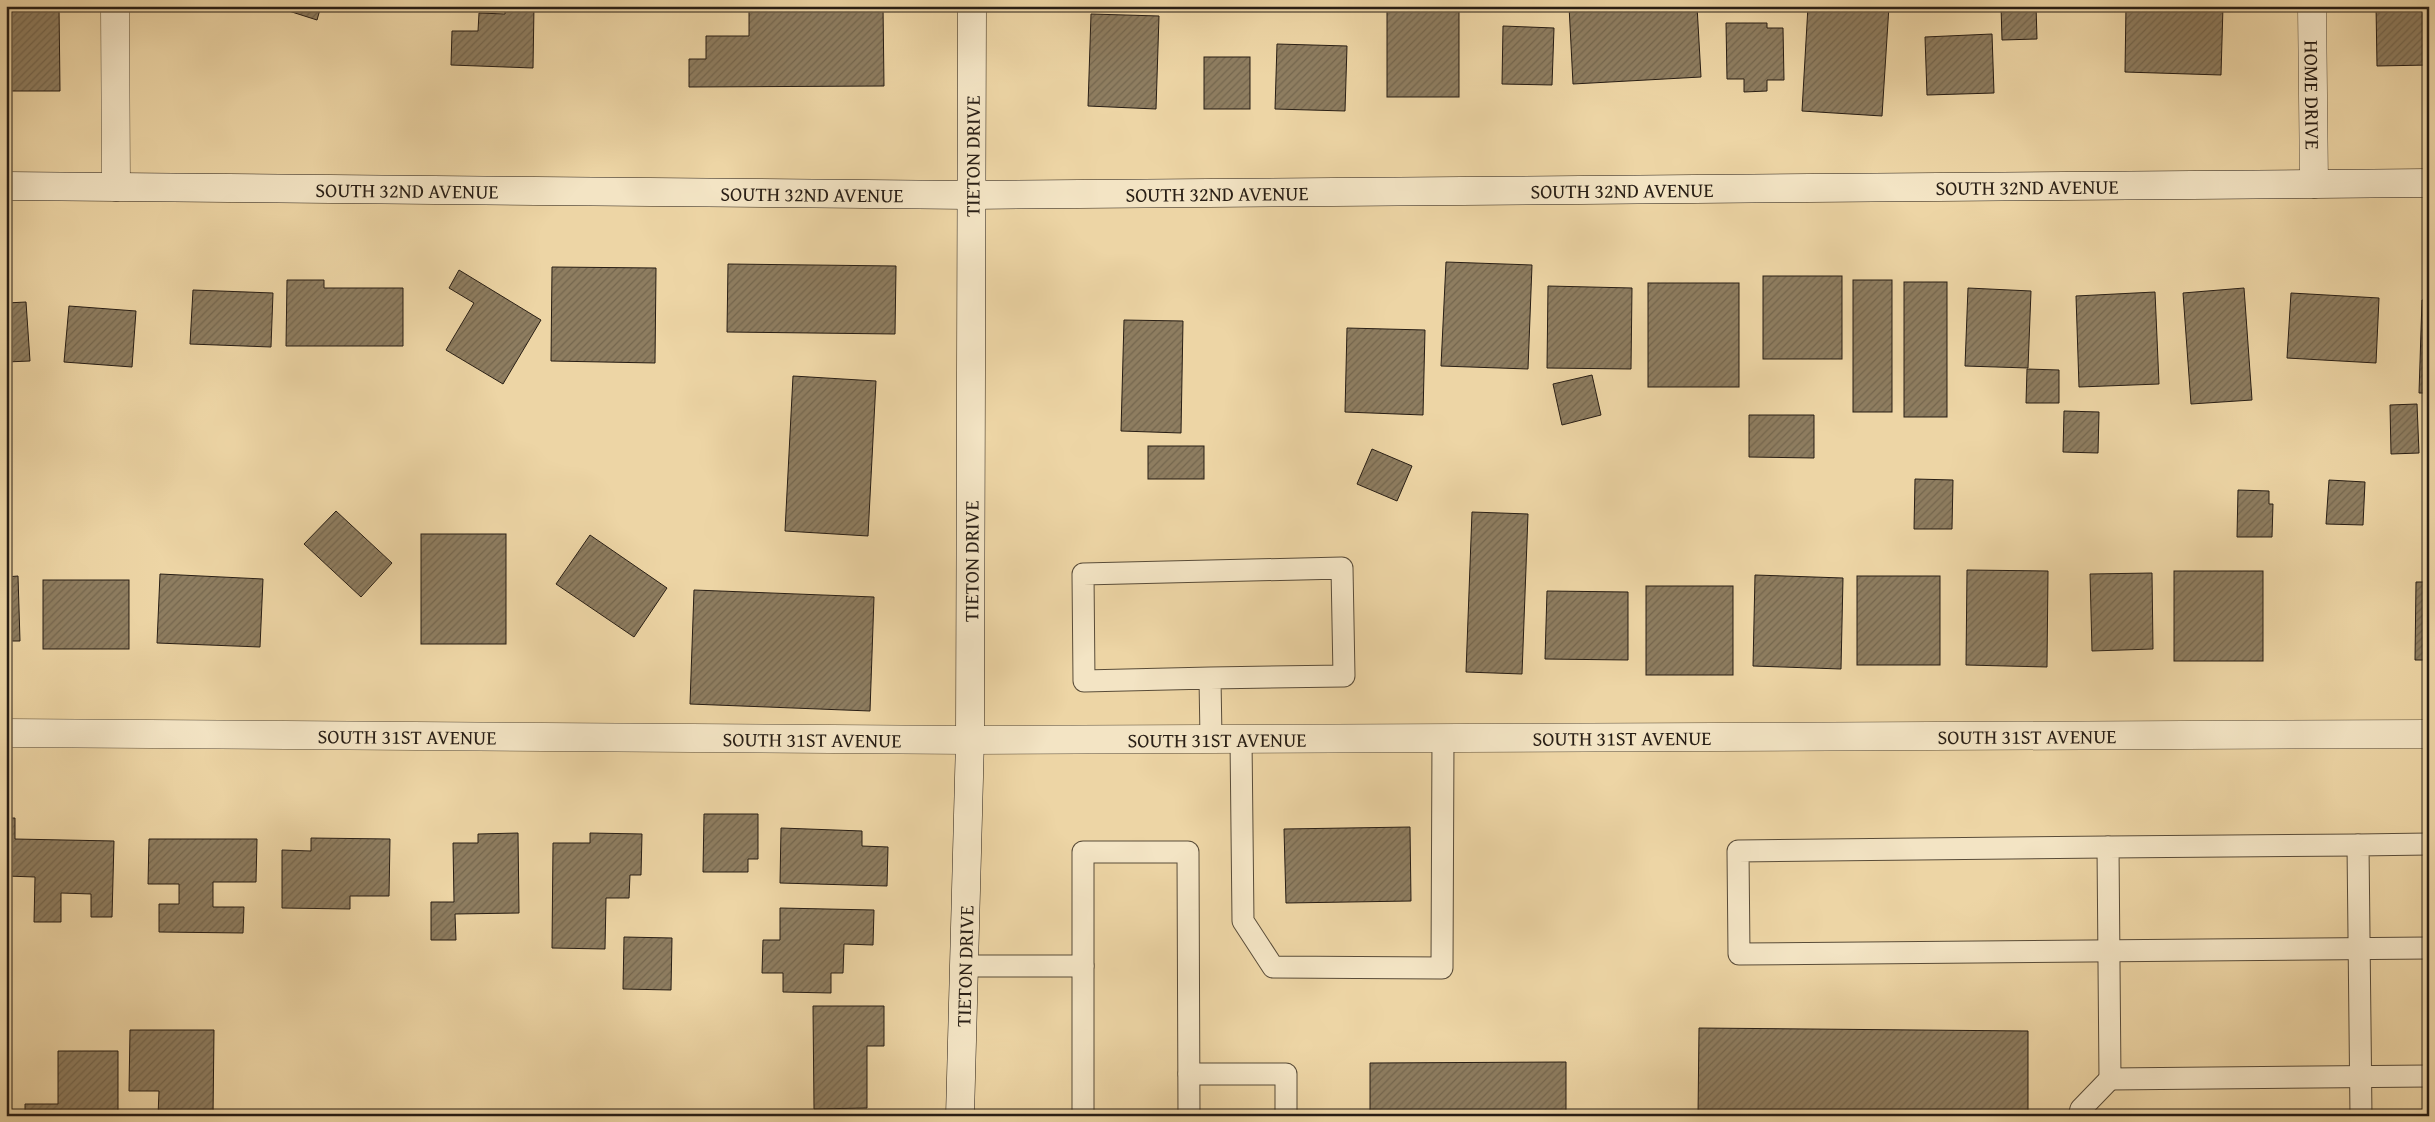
<svg xmlns="http://www.w3.org/2000/svg" width="2435" height="1122" font-family="'Gentium Book Plus',serif">
<style>
.building{fill:url(#building-hatch);stroke:#281e15}
.lines{fill:none;stroke-linecap:round;stroke-linejoin:round}
.lane-casing{stroke:#594c39;stroke-width:23}
.street-casing{stroke:#594c39;stroke-width:29}
.secondary-casing{stroke:#281e15;stroke-width:29}
.lane{stroke:#f3e4c4;stroke-width:21}
.street{stroke:#f3e4c4;stroke-width:28}
.secondary{stroke:#f3e4c4;stroke-width:28}
.labels{text-anchor:middle;dominant-baseline:central;stroke-width:4;stroke-linejoin:round;paint-order:stroke}
.street-label{font-size:20px;fill:#281e15;stroke:#f3e4c4}
</style>
<defs>
<pattern id="building-hatch" width="6" height="6" patternUnits="userSpaceOnUse" patternTransform="scale(1.25)"><rect width="6" height="6" fill="#8e7d60"/><path d="M-1 1l2-2M0 6l6-6M5 7l2-2" fill="none" stroke="#74664e"/></pattern>
</defs>
<rect width="100%" height="100%" fill="#edd5a5"/>
<filter id="stains"><feTurbulence type="fractalNoise" baseFrequency=".004" numOctaves="4"/><feColorMatrix values="0 0 0 0 .2 0 0 0 0 .09 0 0 0 0 .02 0 0 0 .5 -.17"/></filter>
<radialGradient id="worn" r=".72"><stop offset=".6" stop-color="#630" stop-opacity="0"/><stop offset="1" stop-color="#630" stop-opacity=".3"/></radialGradient>
<g class="building">
<polygon points="6,6 59,6 60,91 6,91"/>
<polygon points="273,6 321,6 317,20"/>
<polygon points="505,6 534,6 533,68 451,65 452,31 478,31 479,13 505,14"/>
<polygon points="749,6 883,6 884,86 689,87 689,59 706,59 706,36 749,36"/>
<polygon points="1569,6 1697,6 1701,77 1573,84"/>
<polygon points="1808,6 1889,6 1882,116 1802,111"/>
<polygon points="2001,6 2036,6 2037,39 2002,40"/>
<polygon points="2126,6 2223,6 2221,75 2125,72"/>
<polygon points="2376,6 2429,6 2429,65 2377,66"/>
<rect x="1387" y="10" width="72" height="87"/>
<polygon points="1091,14 1159,16 1156,109 1088,106"/>
<polygon points="1726,23 1767,23 1767,28 1783,28 1784,80 1767,80 1767,91 1744,92 1744,79 1727,79"/>
<polygon points="1503,26 1554,28 1552,85 1502,84"/>
<polygon points="1992,34 1994,93 1927,95 1925,37"/>
<polygon points="1277,44 1347,46 1345,111 1275,109"/>
<rect x="1204" y="57" width="46" height="52"/>
<polygon points="1446,262 1532,265 1528,369 1441,366"/>
<polygon points="728,264 896,266 895,334 727,332"/>
<polygon points="552,267 656,268 655,363 551,361"/>
<polygon points="459,270 541,320 503,384 446,350 474,303 449,288"/>
<rect x="1763" y="276" width="79" height="83"/>
<polygon points="287,280 324,280 324,288 403,288 403,346 286,346"/>
<rect x="1853" y="280" width="39" height="132"/>
<rect x="1904" y="282" width="43" height="135"/>
<rect x="1648" y="283" width="91" height="104"/>
<polygon points="1548,286 1632,288 1631,369 1547,368"/>
<polygon points="1968,288 2031,291 2028,368 1965,366"/>
<polygon points="2244,288 2252,400 2191,404 2183,293"/>
<polygon points="193,290 273,293 271,347 190,344"/>
<polygon points="2155,292 2159,384 2079,387 2076,296"/>
<polygon points="2291,293 2379,298 2376,363 2287,358"/>
<polygon points="2422,300 2429,300 2429,393 2419,393"/>
<polygon points="26,302 30,361 6,362 6,303"/>
<polygon points="69,306 136,311 132,367 64,362"/>
<polygon points="1124,320 1183,321 1181,433 1121,431"/>
<polygon points="1347,328 1425,330 1423,415 1345,412"/>
<polygon points="2027,369 2059,370 2059,403 2026,403"/>
<polygon points="1592,375 1601,415 1562,425 1553,384"/>
<polygon points="793,376 876,381 868,536 785,531"/>
<polygon points="2417,404 2419,453 2391,454 2390,405"/>
<polygon points="2064,411 2099,412 2098,453 2063,452"/>
<polygon points="1749,415 1814,415 1814,458 1749,457"/>
<rect x="1148" y="446" width="56" height="33"/>
<polygon points="1372,449 1412,466 1397,501 1357,484"/>
<polygon points="1915,479 1953,480 1952,529 1914,529"/>
<polygon points="2329,480 2365,482 2363,525 2326,524"/>
<polygon points="2238,490 2269,491 2269,504 2273,504 2272,537 2237,537"/>
<polygon points="336,511 392,563 361,597 304,544"/>
<polygon points="1472,512 1528,514 1522,674 1466,672"/>
<rect x="421" y="534" width="85" height="110"/>
<polygon points="590,535 667,588 634,637 556,584"/>
<polygon points="1967,570 2048,571 2047,667 1966,665"/>
<rect x="2174" y="571" width="89" height="90"/>
<polygon points="2152,573 2153,649 2092,651 2090,574"/>
<polygon points="160,574 263,579 260,647 157,643"/>
<polygon points="1755,575 1843,578 1841,669 1753,666"/>
<polygon points="18,576 20,641 6,641 6,577"/>
<rect x="1857" y="576" width="83" height="89"/>
<rect x="43" y="580" width="86" height="69"/>
<polygon points="2416,582 2429,582 2429,660 2415,660"/>
<rect x="1646" y="586" width="87" height="89"/>
<polygon points="694,590 874,597 870,711 690,704"/>
<polygon points="1547,591 1628,592 1628,660 1545,659"/>
<polygon points="704,814 758,814 758,859 748,859 748,872 703,872"/>
<polygon points="6,818 15,818 15,839 114,841 112,917 91,917 91,894 61,893 61,922 34,922 35,877 6,876"/>
<polygon points="1410,827 1411,901 1286,903 1284,829"/>
<polygon points="781,828 862,831 862,846 888,847 887,886 780,883"/>
<polygon points="518,833 519,913 455,914 456,940 431,940 431,902 454,902 453,843 478,843 478,834"/>
<polygon points="590,833 642,834 641,875 630,875 629,898 606,898 605,949 552,948 553,843 590,843"/>
<polygon points="311,838 390,839 389,896 350,896 350,909 282,908 282,850 311,851"/>
<polygon points="149,839 257,839 256,882 213,882 213,907 244,907 243,933 159,932 159,904 179,904 179,884 148,884"/>
<polygon points="780,908 874,910 873,945 844,944 843,973 831,973 831,993 783,992 783,973 762,973 763,940 780,940"/>
<polygon points="624,937 672,938 671,990 623,989"/>
<polygon points="813,1006 884,1006 884,1046 867,1046 867,1108 814,1109"/>
<polygon points="1699,1028 2028,1031 2028,1116 1698,1116"/>
<polygon points="130,1030 214,1030 213,1116 158,1116 159,1091 129,1091"/>
<polygon points="58,1051 118,1051 118,1116 25,1116 25,1104 58,1104"/>
<polygon points="1566,1062 1566,1112 1586,1112 1586,1116 1370,1116 1370,1063"/>
</g>
<g class="lines">
<g class="lane-casing">
<g id="lane">
<polyline points="1210,678 1344,676 1342,568 1083,574 1084,681 1210,678 1211,739"/>
<polyline points="1241,739 1243,921 1273,967 1442,968 1443,738"/>
<polyline points="2358,845 2108,847 2110,1079 2429,1076"/>
<polyline points="2108,847 1738,851 1739,954 2429,948"/>
<polyline points="964,966 1083,966"/>
<polyline points="1189,1074 1286,1074 1286,1116"/>
<polyline points="1083,1116 1083,852 1188,852 1189,1116"/>
<polyline points="2079,1116 2081,1109 2110,1079"/>
<polyline points="2361,1116 2358,845 2429,844"/>
</g>
</g>
<g class="street-casing">
<g id="street">
<polyline points="115,6 116,187"/>
<path id="s1" d="M2312,6l2,178"/>
<path id="s2" d="M6,733l964,7 1459,-6"/>
</g>
</g>
<g class="secondary-casing">
<g id="secondary">
<path id="s3" d="M6,186l964,9 1459,-12"/>
<path id="s4" d="M960,1116l10,-376 2,-734"/>
</g>
</g>
<use href="#lane" class="lane"/>
<use href="#street" class="street"/>
<use href="#secondary" class="secondary"/>
</g>
<g class="labels">
<g class="street-label">
<text stroke="none"><textPath href="#s1" startOffset="89">HOME DRIVE</textPath></text>
<text stroke="none"><textPath href="#s4" startOffset="960">TIETON DRIVE</textPath></text>
<text stroke="none"><textPath href="#s3" startOffset="2021">SOUTH 32ND AVENUE</textPath></text>
<text stroke="none"><textPath href="#s3" startOffset="401">SOUTH 32ND AVENUE</textPath></text>
<text stroke="none"><textPath href="#s3" startOffset="1616">SOUTH 32ND AVENUE</textPath></text>
<text stroke="none"><textPath href="#s3" startOffset="1211">SOUTH 32ND AVENUE</textPath></text>
<text stroke="none"><textPath href="#s3" startOffset="806">SOUTH 32ND AVENUE</textPath></text>
<text stroke="none"><textPath href="#s4" startOffset="555">TIETON DRIVE</textPath></text>
<text stroke="none"><textPath href="#s2" startOffset="401">SOUTH 31ST AVENUE</textPath></text>
<text stroke="none"><textPath href="#s2" startOffset="2021">SOUTH 31ST AVENUE</textPath></text>
<text stroke="none"><textPath href="#s2" startOffset="1616">SOUTH 31ST AVENUE</textPath></text>
<text stroke="none"><textPath href="#s2" startOffset="806">SOUTH 31ST AVENUE</textPath></text>
<text stroke="none"><textPath href="#s2" startOffset="1211">SOUTH 31ST AVENUE</textPath></text>
<text stroke="none"><textPath href="#s4" startOffset="150">TIETON DRIVE</textPath></text>
</g>
</g>
<rect width="2435" height="1122" fill="none" stroke="#edd5a5" stroke-width="25"/>
<rect x="8" y="8" width="2420" height="1107" fill="none" stroke="#281e15" stroke-width="2.5"/>
<rect x="12" y="12" width="2410" height="1097" fill="none" stroke="#281e15"/>
<rect width="100%" height="100%" filter="url(#stains)"/>
<rect width="100%" height="100%" fill="url(#worn)"/>
</svg>
